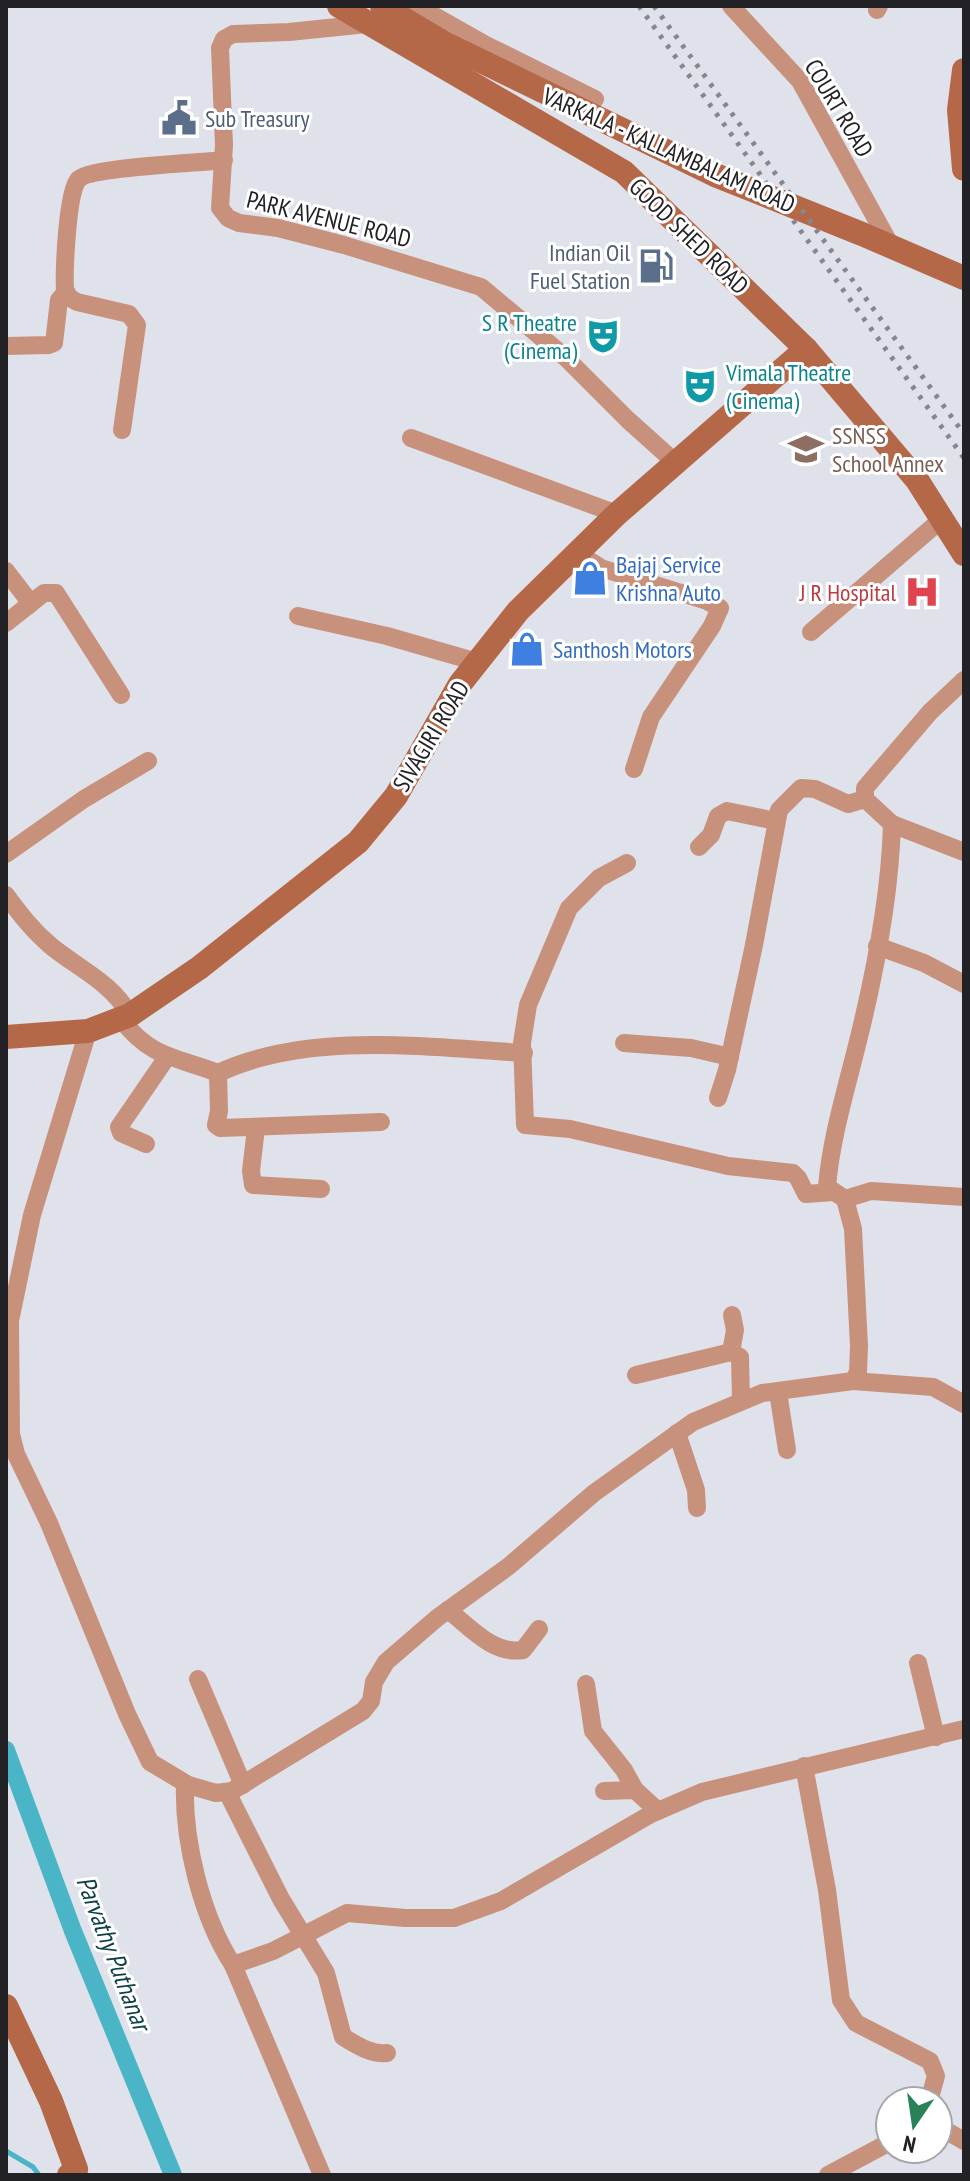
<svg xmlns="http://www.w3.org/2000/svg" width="970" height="2181" font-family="'PT Sans Narrow',sans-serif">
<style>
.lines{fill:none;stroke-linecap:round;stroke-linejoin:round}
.stream{stroke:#49b5c6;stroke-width:5}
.canal{stroke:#49b5c6;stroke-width:18}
.street{stroke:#c7917c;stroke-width:18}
.secondary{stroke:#b56848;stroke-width:24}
.rail{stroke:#86878e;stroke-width:5;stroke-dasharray:4 8;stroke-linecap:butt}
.labels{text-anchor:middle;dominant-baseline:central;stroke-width:6;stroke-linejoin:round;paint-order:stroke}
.street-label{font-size:24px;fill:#222226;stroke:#fff}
.service-label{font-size:24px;fill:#4e5e75;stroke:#fff;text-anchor:start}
.culture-label{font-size:24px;fill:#0d838f;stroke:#fff;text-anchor:end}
.education-label{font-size:24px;fill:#785e54;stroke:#fff;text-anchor:start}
.shop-label{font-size:24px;fill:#366cbe;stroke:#fff;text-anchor:start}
.health-label{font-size:24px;fill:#be3a42;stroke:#fff;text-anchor:end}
.water-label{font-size:26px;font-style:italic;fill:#104149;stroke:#fff}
</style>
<rect width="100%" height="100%" fill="#e0e2eb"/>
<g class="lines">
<polyline class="stream" points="6,2151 33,2167 39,2175"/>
<polyline class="canal" points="6,1750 73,1931 173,2175"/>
<g class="street">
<polyline points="417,6 486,45 595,99"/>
<polyline points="731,6 800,81 891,246"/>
<polyline points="877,10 879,6"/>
<polyline points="367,24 289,32 233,34 224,39 220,48 224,145 220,208 228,218 239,223 278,228 344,245 481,287 565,357 628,420 676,463"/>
<polyline points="6,346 49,345 54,343 59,300 66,292"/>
<path d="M122,430l15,-105 -8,-11 -52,-12 -7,-4 -5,-8c-1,-19 2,-96 13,-110 10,-13 123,-17 146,-20"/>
<polyline points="411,438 617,514"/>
<polyline points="577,553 601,568 707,601 720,608 712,626 651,717 634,769"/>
<polyline points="6,571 26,597 29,605"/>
<polyline points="298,616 387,636 477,662"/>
<polyline points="6,623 44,593 56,593 121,695"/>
<polyline points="811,632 942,519"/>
<polyline points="892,824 964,852"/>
<polyline points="699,847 711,835 718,816 727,811 776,821"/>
<polyline points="6,854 84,799 148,761"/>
<polyline points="627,863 599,878 569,908 528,1005 522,1043 525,1125 570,1129 728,1166 793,1173 798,1178 806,1194 834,1192"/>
<path d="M6,895c14,19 27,36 45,51 28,23 60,36 79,69"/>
<polyline points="877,946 924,963 964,984"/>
<path d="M121,1019c29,39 56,38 97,54 90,-42 209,-26 306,-20"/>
<path d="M88,1031l-56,184 -22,106 1,113 5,20 33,69 78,191 23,48 35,21c-2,57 16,133 48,182l89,210"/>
<polyline points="624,1043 691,1048 730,1057"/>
<polyline points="218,1073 219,1111 216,1125 220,1128 381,1122"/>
<polyline points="718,1098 727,1070 754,945 779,810 801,788 815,789 848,804 865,799"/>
<polyline points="256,1128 251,1171 253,1185 321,1189"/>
<polyline points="146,1144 121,1133 119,1127 167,1057"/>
<polyline points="845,1199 871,1191 964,1197"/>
<polyline points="731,1352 735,1330 732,1315"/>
<polyline points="636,1375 731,1352 740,1357 741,1401"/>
<polyline points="853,1381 933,1387 964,1404"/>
<polyline points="778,1392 787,1450"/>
<polyline points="677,1433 696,1490 697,1508"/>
<path d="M448,1610c22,17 45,45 75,40l16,-21"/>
<polyline points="918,1663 936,1737"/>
<polyline points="198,1679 243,1785"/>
<polyline points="586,1684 593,1731 624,1770 635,1790"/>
<polyline points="804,1766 827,1890 841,2000 856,2023 930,2061 936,2076 929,2101"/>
<path d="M185,1784l31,9 16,-2 131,-80 8,-10 3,-19 12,-20 51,-44 72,-52 85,-73 99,-71 69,-29 91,-12 5,-9 1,-26 -6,-117 -8,-30 -18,-12c4,-50 20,-100 32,-150 17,-69 31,-142 33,-213l-27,-25v-11l65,-76 34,-32"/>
<polyline points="604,1791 635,1790 658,1811"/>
<path d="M227,1792l54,107 45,74 17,64c14,8 28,18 44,16"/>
<polyline points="233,1965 273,1951 347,1913 405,1918 454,1918 501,1901 651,1814 702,1792 964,1729"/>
<polyline points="938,2130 945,2130 964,2141"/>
<polyline points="828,2175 890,2142"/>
</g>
<g class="secondary">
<polyline points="339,6 624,172 806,349 917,480 964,554"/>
<polyline points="382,6 444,43 715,175 862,234 964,278"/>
<polyline points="964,70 959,110 964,169"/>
<polyline points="6,1037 88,1031 130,1015 199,968 358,842 396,796 460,684 518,611 617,514 806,349"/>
<polyline points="6,2006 51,2101 76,2169 69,2175"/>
</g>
<g class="rail">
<polyline points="639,6 964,458"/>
<polyline points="654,6 964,434"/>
</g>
</g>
<defs>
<g id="civic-bare" transform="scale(2.76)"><path d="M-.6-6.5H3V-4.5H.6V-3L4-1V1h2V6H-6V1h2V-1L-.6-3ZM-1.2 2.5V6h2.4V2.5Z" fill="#5c6f8a" stroke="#fff" stroke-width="2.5" paint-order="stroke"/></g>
<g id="fuel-bare" transform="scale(2.76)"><path d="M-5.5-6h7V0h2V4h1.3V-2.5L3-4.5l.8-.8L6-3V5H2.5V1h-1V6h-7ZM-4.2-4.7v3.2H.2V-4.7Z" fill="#5c6f8a" stroke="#fff" stroke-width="2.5" paint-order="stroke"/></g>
<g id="theatre-bare" transform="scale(2.76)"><path d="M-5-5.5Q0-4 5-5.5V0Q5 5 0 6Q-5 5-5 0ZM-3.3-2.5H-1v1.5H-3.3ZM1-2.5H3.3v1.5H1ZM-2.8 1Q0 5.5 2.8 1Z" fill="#0f9aa8" stroke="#fff" stroke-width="2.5" paint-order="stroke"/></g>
<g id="school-bare" transform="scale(2.76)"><path d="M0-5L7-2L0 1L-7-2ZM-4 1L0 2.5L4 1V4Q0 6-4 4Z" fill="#8d6e63" stroke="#fff" stroke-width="2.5" paint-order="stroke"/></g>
<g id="shop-bare" transform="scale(2.76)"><path d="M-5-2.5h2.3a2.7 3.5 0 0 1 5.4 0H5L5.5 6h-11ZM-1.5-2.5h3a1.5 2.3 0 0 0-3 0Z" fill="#3f7fe0" stroke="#fff" stroke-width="2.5" paint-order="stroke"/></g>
<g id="hospital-bare" transform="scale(2.76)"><path d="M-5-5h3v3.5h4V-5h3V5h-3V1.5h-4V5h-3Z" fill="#e0444e" stroke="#fff" stroke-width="2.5" paint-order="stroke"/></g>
</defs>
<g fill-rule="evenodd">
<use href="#civic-bare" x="179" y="118"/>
<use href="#fuel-bare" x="656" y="266"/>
<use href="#theatre-bare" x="603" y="336"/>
<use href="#theatre-bare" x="700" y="386"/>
<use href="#school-bare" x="806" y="449"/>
<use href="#shop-bare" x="590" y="578"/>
<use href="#hospital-bare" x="922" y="592"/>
<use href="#shop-bare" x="527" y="649"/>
</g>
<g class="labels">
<g class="street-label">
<text transform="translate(839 108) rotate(59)">COURT ROAD</text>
<text transform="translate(669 150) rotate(24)">VARKALA - KALLAMBALAM ROAD</text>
<text transform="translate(329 219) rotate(14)">PARK AVENUE ROAD</text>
<text transform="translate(689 236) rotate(44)">GOOD SHED ROAD</text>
<text transform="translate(431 736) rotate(-59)">SIVAGIRI ROAD</text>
</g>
<g class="service-label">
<text x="205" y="118">Sub Treasury</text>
<text x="630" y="252" text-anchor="end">Indian Oil<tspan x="630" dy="28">Fuel Station</tspan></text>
</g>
<g class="culture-label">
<text x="577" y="322">S R Theatre<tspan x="577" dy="28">(Cinema)</tspan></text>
<text x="726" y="372" text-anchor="start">Vimala Theatre<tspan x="726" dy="28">(Cinema)</tspan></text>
</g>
<g class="education-label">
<text x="832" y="435">SSNSS<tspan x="832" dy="28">School Annex</tspan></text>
</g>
<g class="shop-label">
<text x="616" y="564">Bajaj Service<tspan x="616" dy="28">Krishna Auto</tspan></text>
<text x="553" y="649">Santhosh Motors</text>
</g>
<g class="health-label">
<text x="896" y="592">J R Hospital</text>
</g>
<g class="water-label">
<text transform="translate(114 1953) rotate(69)">Parvathy Puthanar</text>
</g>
</g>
<rect width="970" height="2181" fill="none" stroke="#222226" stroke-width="16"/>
<g transform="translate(914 2125) rotate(193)"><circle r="38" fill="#ffffff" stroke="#a7a7a8" stroke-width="2"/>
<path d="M0-6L14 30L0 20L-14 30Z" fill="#298257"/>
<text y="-12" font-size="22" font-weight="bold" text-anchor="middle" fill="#222226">N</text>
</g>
</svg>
